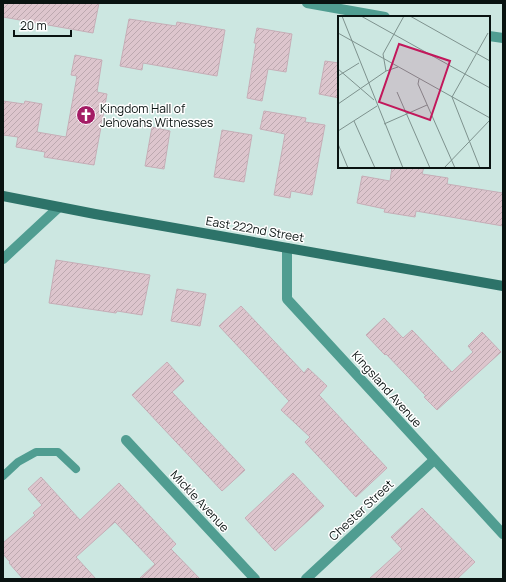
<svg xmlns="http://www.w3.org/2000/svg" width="506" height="582" font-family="Manrope,sans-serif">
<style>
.building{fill:url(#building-hatch);stroke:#c6aeb7}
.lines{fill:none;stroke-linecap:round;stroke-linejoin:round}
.lane{stroke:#509d91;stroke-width:8}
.street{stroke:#509d91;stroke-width:10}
.secondary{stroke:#2d7369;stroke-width:10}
.labels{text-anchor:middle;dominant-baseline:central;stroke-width:3;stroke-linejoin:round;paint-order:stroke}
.poi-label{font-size:12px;fill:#091311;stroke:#fff;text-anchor:start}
.street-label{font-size:12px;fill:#091311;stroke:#fff}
.inset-road{fill:none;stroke:#7e928e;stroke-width:1}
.view{fill:#c2185b;fill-opacity:0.15;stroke:#c2185b;stroke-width:2}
.inset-edge{fill:none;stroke:#091311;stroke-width:2}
</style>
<defs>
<pattern id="building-hatch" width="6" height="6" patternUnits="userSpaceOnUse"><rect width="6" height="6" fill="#ddc5cd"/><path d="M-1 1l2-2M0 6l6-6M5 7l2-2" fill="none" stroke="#bca8af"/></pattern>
</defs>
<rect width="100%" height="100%" fill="#cce7e1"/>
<g class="building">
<polygon points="3,3 99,3 93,33 3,17"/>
<polygon points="129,19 176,26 177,22 225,30 217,76 143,63 142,70 120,66"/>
<polygon points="257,28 292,34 286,72 268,69 262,101 247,98 256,43 254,43"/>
<polygon points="75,55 102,60 97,92 107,94 94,165 44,157 45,152 16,147 18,137 3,135 3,101 24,104 25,101 42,104 37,132 66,137 77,76 71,75"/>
<polygon points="325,61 339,63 339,98 319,94"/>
<polygon points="264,111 306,118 305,122 325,125 312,195 291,191 290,198 274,195 285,134 260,129"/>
<polygon points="152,127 170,131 164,169 145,166"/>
<polygon points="222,130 252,135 244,182 214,177"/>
<polygon points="392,167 424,167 422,174 448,178 447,184 503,193 503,226 416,211 415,217 384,212 385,209 357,203 362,176 390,181"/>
<polygon points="56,260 150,275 142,315 117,311 116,313 49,303"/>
<polygon points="177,289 206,294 200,326 171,321"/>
<polygon points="241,306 304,373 308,368 327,386 319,395 387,468 356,497 305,442 310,437 281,410 289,401 219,326"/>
<polygon points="384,318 403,338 412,330 452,372 473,352 468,346 482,332 501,352 437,410 424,397 426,396 386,354 385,355 366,335"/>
<polygon points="167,362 184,381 172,392 245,470 222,491 132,395"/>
<polygon points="293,473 324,506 275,551 245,518"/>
<polygon points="41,477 80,520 119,483 176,544 171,549 200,579 139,579 155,564 115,522 76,557 96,579 23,579 9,563 10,562 3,554 3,543 35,515 33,513 42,505 28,489"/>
<polygon points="422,508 475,562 457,579 369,579 402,549 391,537"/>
</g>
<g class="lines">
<polyline class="lane" points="3,476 18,462 36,452 58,452 76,469"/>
<g class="street">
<polyline points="307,3 385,17"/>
<polyline points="489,36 503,38"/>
<polyline points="287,248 287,299 503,534"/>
<polyline points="3,259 59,207"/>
<polyline points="126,440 255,579"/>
<polyline points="306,579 434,460"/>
</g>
<polyline class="secondary" points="3,196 95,214 503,286"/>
</g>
<defs>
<g id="church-disc" transform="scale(1)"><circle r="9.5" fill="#a41c65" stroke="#fff"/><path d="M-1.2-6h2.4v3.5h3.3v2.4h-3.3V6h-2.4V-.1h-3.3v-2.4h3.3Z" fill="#fff"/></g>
</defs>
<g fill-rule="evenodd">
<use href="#church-disc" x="86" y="115"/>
</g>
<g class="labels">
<g class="poi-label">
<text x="100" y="108">Kingdom Hall of<tspan x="100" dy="14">Jehovahs Witnesses</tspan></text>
</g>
<g class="street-label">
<text transform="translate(255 229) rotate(10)">East 222nd Street</text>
<text transform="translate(387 389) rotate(48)">Kingsland Avenue</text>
<text transform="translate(200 501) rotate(47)">Mickle Avenue</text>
<text transform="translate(361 510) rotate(-43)">Chester Street</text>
</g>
</g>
<g transform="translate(338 16)">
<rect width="152" height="152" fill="#cce7e1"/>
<path class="inset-road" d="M4,0l61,152M23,0l129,72M72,0l80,45M0,17l152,85M0,53l36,31M48,55l-3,-17 21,-38M0,60l21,-13M81,63l-1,5 37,84M59,76l33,76M114,81l28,71M114,81l36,-64M0,88l48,-33 12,-4M16,105l21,47M46,108l43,-19M0,115l39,-25M0,128l10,24M106,152l46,-48"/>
<path class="view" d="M61,28l51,17 -20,59 -51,-18z"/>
<rect width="152" height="152" class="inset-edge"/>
</g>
<rect width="506" height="582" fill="none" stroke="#091311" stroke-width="8"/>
<path d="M14 30v6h57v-6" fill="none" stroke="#091311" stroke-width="2"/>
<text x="20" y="30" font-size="12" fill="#091311" stroke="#ffffff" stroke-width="3" paint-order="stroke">20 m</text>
</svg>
